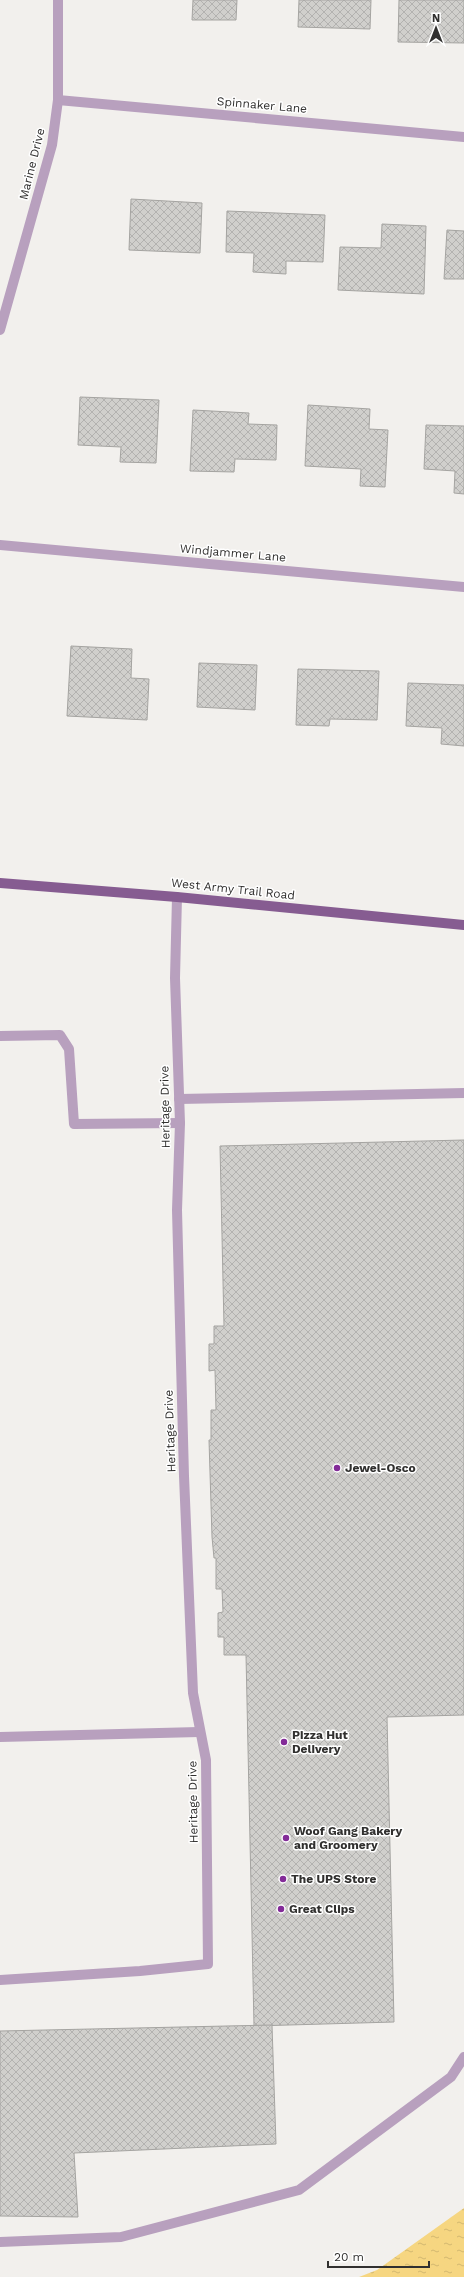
<svg xmlns="http://www.w3.org/2000/svg" width="464" height="2277" font-family="'Work Sans',sans-serif">
<style>
.water{fill:url(#water-ripples)}
.building{fill:url(#building-cross-hatch);stroke:#a5a4a1}
.lines{fill:none;stroke-linecap:round;stroke-linejoin:round}
.minor{stroke:#b8a0be;stroke-width:10}
.major{stroke:#865c91;stroke-width:10}
.poi-dot{fill:#832b98;stroke:#fff;stroke-width:1.5}
.labels{text-anchor:middle;dominant-baseline:central;stroke-width:3;stroke-linejoin:round;paint-order:stroke}
.street-label{font-size:12px;fill:#31302f;stroke:#fff}
.poi-label{font-size:12px;font-weight:bold;fill:#31302f;stroke:#fff;text-anchor:start}
</style>
<defs>
<pattern id="water-ripples" width="26" height="14" patternUnits="userSpaceOnUse"><rect width="26" height="14" fill="#f6d681"/><path d="M2 4q2-2 4 0t4 0M15 11q2-2 4 0t4 0" fill="none" stroke="#d3b870"/></pattern>
<pattern id="building-cross-hatch" width="8" height="8" patternUnits="userSpaceOnUse"><rect width="8" height="8" fill="#d0cfcc"/><path d="M0 0l8 8M0 8l8-8" fill="none" stroke="#b3b2b0"/></pattern>
</defs>
<rect width="100%" height="100%" fill="#f2f0ed"/>
<polygon class="water" points="464,2208 464,2277 359,2277 377,2270"/>
<g class="building">
<polygon points="193,0 237,0 236,20 192,20"/>
<polygon points="299,0 371,0 370,29 298,27"/>
<polygon points="399,0 464,0 464,43 398,42"/>
<polygon points="131,199 202,203 200,253 129,250"/>
<polygon points="227,211 325,215 323,262 286,261 286,274 253,272 254,253 226,252"/>
<polygon points="382,224 426,226 424,294 338,290 340,247 381,248"/>
<polygon points="447,230 464,231 464,279 444,279"/>
<polygon points="80,397 159,400 156,463 120,462 121,447 78,445"/>
<polygon points="308,405 370,409 369,429 388,430 385,487 360,486 361,469 305,466"/>
<polygon points="193,410 249,413 248,424 277,425 276,460 235,459 234,472 190,471"/>
<polygon points="426,425 464,426 464,494 454,493 455,471 424,469"/>
<polygon points="71,646 132,649 131,678 149,679 147,720 67,716"/>
<polygon points="199,663 257,665 255,710 197,707"/>
<polygon points="298,669 379,671 377,720 330,719 329,726 296,725"/>
<polygon points="408,683 464,685 464,746 441,744 442,728 406,726"/>
<polygon points="464,1140 464,1715 387,1717 394,2022 254,2026 246,1655 224,1655 224,1637 218,1637 218,1613 223,1612 222,1589 216,1589 216,1558 214,1558 212,1537 209,1440 211,1440 211,1410 216,1410 215,1370 209,1371 209,1344 214,1344 214,1326 224,1326 220,1146"/>
<polygon points="272,2025 276,2144 74,2153 78,2217 0,2216 0,2031"/>
</g>
<g class="lines">
<g class="minor">
<polyline points="58,100 464,137"/>
<polyline points="0,330 52,145 58,100 58,0"/>
<polyline points="0,545 464,587"/>
<polyline points="0,1036 60,1035 69,1049 74,1124 180,1123"/>
<polyline points="179,1099 464,1093"/>
<polyline points="0,1737 199,1732"/>
<polyline points="0,1980 140,1971 208,1964 206,1760 193,1693 184,1476 177,1210 180,1123 175,978 177,897"/>
<polyline points="0,2242 121,2237 299,2190 451,2077 464,2057"/>
</g>
<polyline class="major" points="0,883 177,897 464,925"/>
</g>
<g class="poi-dot">
<circle cx="337" cy="1468" r="4"/>
<circle cx="284" cy="1742" r="4"/>
<circle cx="286" cy="1838" r="4"/>
<circle cx="283" cy="1879" r="4"/>
<circle cx="281" cy="1909" r="4"/>
</g>
<g class="labels">
<g class="street-label">
<text transform="translate(262 105) rotate(5)">Spinnaker Lane</text>
<text transform="translate(32 164) rotate(-76)">Marine Drive</text>
<text transform="translate(233 553) rotate(5)">Windjammer Lane</text>
<text transform="translate(233 889) rotate(6)">West Army Trail Road</text>
<text transform="translate(165 1107) rotate(-91)">Heritage Drive</text>
<text transform="translate(170 1431) rotate(-92)">Heritage Drive</text>
<text transform="translate(193 1802) rotate(-91)">Heritage Drive</text>
</g>
<g class="poi-label">
<text x="345" y="1468">Jewel-Osco</text>
<text x="292" y="1735">Pizza Hut<tspan x="292" dy="14">Delivery</tspan></text>
<text x="294" y="1831">Woof Gang Bakery<tspan x="294" dy="14">and Groomery</tspan></text>
<text x="291" y="1879">The UPS Store</text>
<text x="289" y="1909">Great Clips</text>
</g>
</g>
<g transform="translate(436 28)" stroke="#ffffff" stroke-width="3" paint-order="stroke">
<path d="M0-3L7 15L0 10L-7 15Z" fill="#31302f"/>
<text y="-6" font-size="11" font-weight="bold" text-anchor="middle" fill="#31302f">N</text>
</g>
<path d="M328 2261v6h101v-6" fill="none" stroke="#31302f" stroke-width="2"/>
<text x="334" y="2261" font-size="12" fill="#31302f" stroke="#ffffff" stroke-width="3" paint-order="stroke">20 m</text>
</svg>
